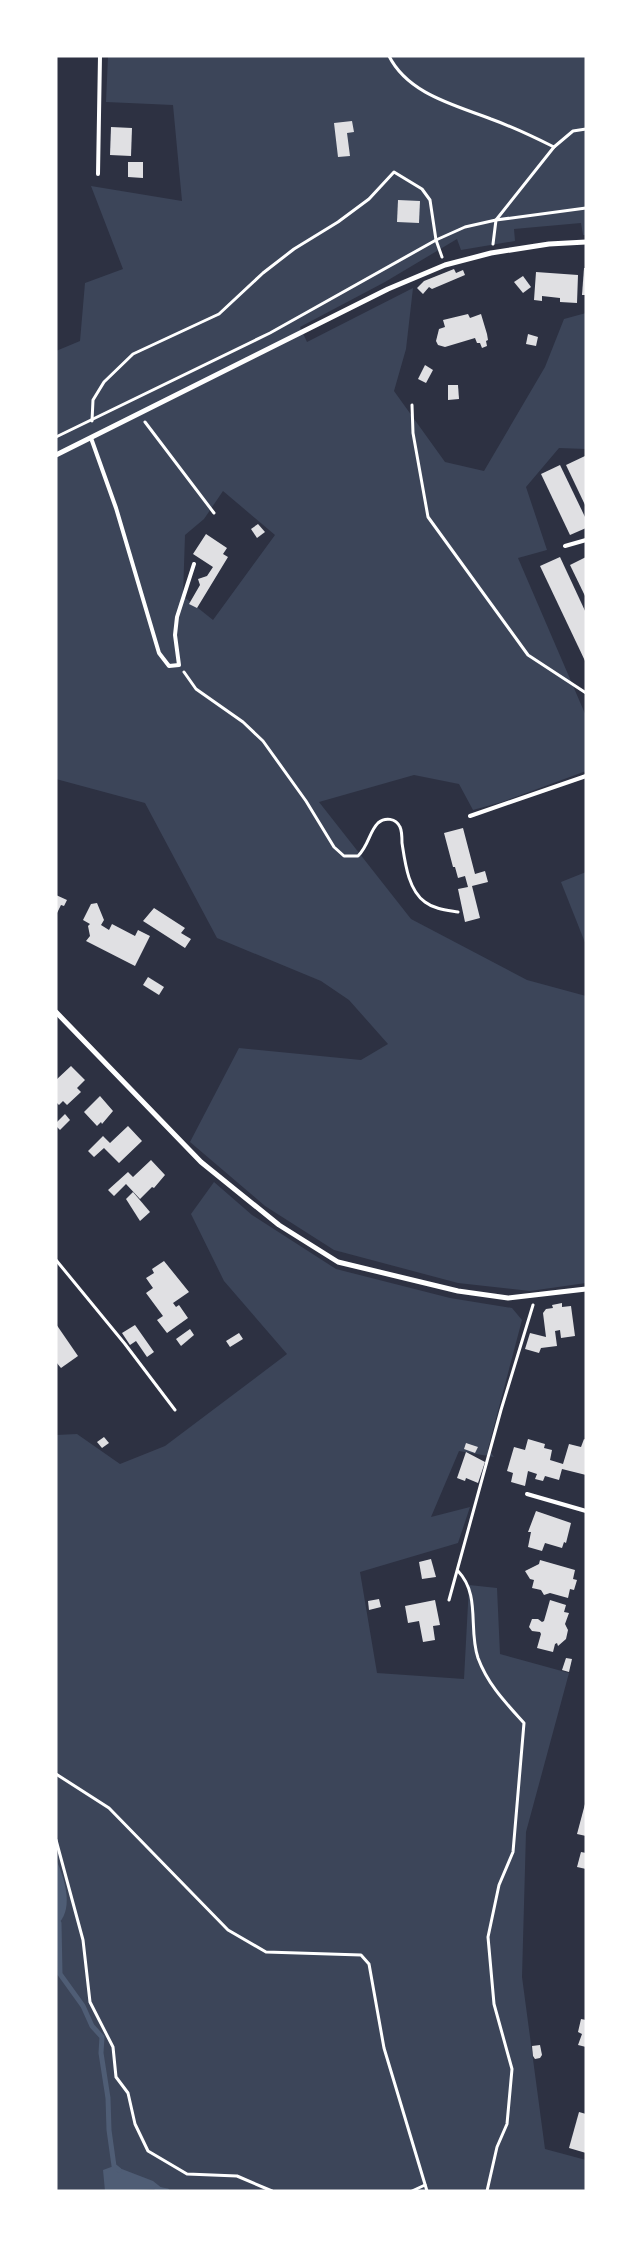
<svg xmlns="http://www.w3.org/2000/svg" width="642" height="2247" font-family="Spectral,serif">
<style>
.green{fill:#3c4559;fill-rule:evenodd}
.water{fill:#4f5d75}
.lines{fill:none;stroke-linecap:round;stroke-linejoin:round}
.stream{stroke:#4f5d75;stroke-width:5}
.building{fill:#e0e0e3}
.path{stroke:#fff;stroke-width:3}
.service{stroke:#fff;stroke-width:4}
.minor{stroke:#fff;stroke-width:5}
</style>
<rect width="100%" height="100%" fill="#2d3142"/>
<g class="green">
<path d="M108,56h478v179h-3l-2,-12 -67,6 1,12 -54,9 -4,-11 -72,43 -85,45 7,15 106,-54 -7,61 -12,42 51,71 39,9 61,-104 19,-48 22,-6v136l-27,-1 -33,39 21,63 -29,8 68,158v55l-84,31 -29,8 -14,-26 -45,-9 -95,27 92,117 116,61 59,16v287l-56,8 -72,-8 -124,-33 -69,-44 -75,-64 49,-94 122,12 27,-16 -39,-44 -28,-19 -104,-43 -72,-135 -89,-24v-428l24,-10 5,-58 38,-14 -32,-83 91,15 -9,-96 -67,-3zM223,491l52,44 -62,85 -30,-24 2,-61 19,-16z"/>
<polygon points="586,872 586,945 561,882"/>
<polygon points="214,1182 252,1215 336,1269 450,1298 512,1308 522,1320 488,1449 494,1457 459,1451 431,1517 470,1507 458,1543 360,1572 377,1673 464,1679 469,1585 497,1588 500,1654 569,1673 526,1832 522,1977 545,2149 586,2160 586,2191 56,2191 56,1435 77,1434 120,1464 165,1446 287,1354 224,1281 191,1214"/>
</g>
<g class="water">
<path d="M56,1859c8,19 18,47 3,64l-3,-1z"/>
<polygon points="114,2166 153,2181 163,2189 105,2191 103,2170"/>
</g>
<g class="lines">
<g class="stream">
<polyline points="56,1919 59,1923 60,1974 83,2006 92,2026 102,2037 101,2053 108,2098 109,2130 114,2166 119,2170"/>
<polyline points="157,2189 167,2191"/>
</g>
</g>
<g class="building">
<polygon points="352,121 354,132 347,133 350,156 338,157 334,123"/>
<polygon points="111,127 132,128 131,156 110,155"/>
<polygon points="128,162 143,162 143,178 128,177"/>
<polygon points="398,200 420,201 419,223 397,222"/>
<polygon points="584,268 586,268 586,295 582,295"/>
<polygon points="454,269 456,273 463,270 465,275 432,289 429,287 423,294 417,288 424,281"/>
<polygon points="536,272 578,275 577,303 560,302 560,298 542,296 542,301 534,300"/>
<polygon points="523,276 531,287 523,293 514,282"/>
<polygon points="468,314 470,318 481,314 487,334 488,340 486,341 487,346 482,348 480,343 477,343 475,338 445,347 438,345 436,341 439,329 445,327 443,320"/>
<polygon points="528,334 538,337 536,346 526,344"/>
<polygon points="425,365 433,370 426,383 418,379"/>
<polygon points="448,385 458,385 459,399 448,400"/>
<polygon points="585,456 586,459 586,507 566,465"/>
<polygon points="560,465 586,519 586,528 570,535 541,474"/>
<polygon points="258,524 265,532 257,538 251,529"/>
<polygon points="206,534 227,548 223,554 228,557 197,608 189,604 200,585 198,579 207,576 213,567 193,554"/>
<polygon points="560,557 586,613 586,663 540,566"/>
<polygon points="586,557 586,598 570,565"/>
<polygon points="463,828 475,874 485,871 488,882 472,886 480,918 465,922 458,889 468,887 465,876 458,878 455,867 453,867 444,833"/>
<polygon points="56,895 67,900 64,906 61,905 56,915"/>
<polygon points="97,903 104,920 101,925 109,930 112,924 135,936 138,930 150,936 135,966 86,941 90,936 88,926 90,924 83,920 91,904"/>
<polygon points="154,908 185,928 181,933 191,939 185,948 143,921"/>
<polygon points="148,977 164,987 159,995 143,985"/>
<polygon points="71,1066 85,1080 77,1088 81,1092 67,1105 63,1101 59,1105 56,1102 56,1080"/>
<polygon points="100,1096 113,1111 102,1124 101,1122 97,1126 84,1112"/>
<polygon points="65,1114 70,1120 60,1130 56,1126 56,1123"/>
<polygon points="128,1126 142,1141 119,1163 104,1148 94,1157 88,1151 103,1136 110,1143"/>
<polygon points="151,1160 165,1175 154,1188 152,1187 140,1199 126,1184 114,1196 108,1190 128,1172 133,1177"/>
<polygon points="133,1192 150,1212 140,1221 126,1199"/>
<polygon points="164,1261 189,1292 173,1303 176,1307 179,1305 188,1318 167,1333 157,1320 163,1316 146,1293 153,1288 146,1278 154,1273 152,1269"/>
<polygon points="562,1303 562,1307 571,1306 575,1336 561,1338 560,1330 555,1331 557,1346 541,1348 539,1353 525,1349 530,1333 546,1337 543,1313 546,1309 553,1308 552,1305"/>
<polygon points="56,1324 78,1356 61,1368 56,1362"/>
<polygon points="135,1325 154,1352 147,1357 136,1341 130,1345 122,1333"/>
<polygon points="190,1329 194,1335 181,1346 176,1339"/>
<polygon points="239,1333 243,1339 230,1347 226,1341"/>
<polygon points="104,1437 109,1443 102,1448 97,1442"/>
<polygon points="528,1439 545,1444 544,1448 552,1450 550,1460 563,1464 569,1444 581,1447 584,1439 586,1440 586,1475 562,1469 559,1480 545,1476 543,1481 535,1479 537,1474 528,1471 525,1486 511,1482 513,1473 507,1471 514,1447 525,1450"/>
<polygon points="466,1443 478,1447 475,1453 464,1449"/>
<polygon points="466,1452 485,1462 478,1483 466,1478 465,1481 457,1478"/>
<polygon points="536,1511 571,1523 566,1543 564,1542 562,1548 545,1543 542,1551 528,1547 531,1532 528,1532"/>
<polygon points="431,1559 436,1577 422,1579 419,1562"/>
<polygon points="540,1560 575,1570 573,1579 577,1580 574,1590 570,1589 568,1598 550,1593 544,1595 541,1590 532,1588 534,1580 530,1579 525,1571 539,1564"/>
<polygon points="379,1599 381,1607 369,1610 368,1601"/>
<polygon points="435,1600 440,1625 433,1626 435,1640 423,1642 419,1621 408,1623 405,1606"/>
<polygon points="550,1600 566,1605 564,1612 569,1613 565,1624 568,1630 566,1639 558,1646 557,1643 555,1644 553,1652 537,1648 541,1634 540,1632 532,1631 529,1627 532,1619 538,1619 542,1622 544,1621"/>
<polygon points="566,1658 572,1659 569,1672 562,1670"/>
<polygon points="585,1804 586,1804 586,1836 577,1834"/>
<polygon points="581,1852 586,1853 586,1869 577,1867"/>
<polygon points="581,2019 586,2020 586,2047 578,2045 582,2034 578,2032"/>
<polygon points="540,2045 542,2055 540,2058 535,2059 533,2056 532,2046"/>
<polygon points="579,2112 586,2114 586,2153 569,2148"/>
</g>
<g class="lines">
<g class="path">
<path d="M389,56c19,38 66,49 102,63 22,8 43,18 63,28l-58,73 -3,24"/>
<polyline points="554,147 573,131 586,129"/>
<polyline points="412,405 413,433 428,517 528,655 586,693"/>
<polyline points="92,421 93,400 104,382 133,354 219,314 263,273 294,249 338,222 369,199 394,172 422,189 430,200 436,240 442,257"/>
<polyline points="145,422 214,513"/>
<polyline points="56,437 270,333 436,240 465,227 496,220 586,208"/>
<path d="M184,672l12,17 47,33 20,19 43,60 28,46 10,9h14c11,-11 11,-24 20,-33 7,-6 18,-5 22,4 2,4 2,11 2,16 3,19 6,47 23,59 9,7 21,8 33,10"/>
<polyline points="56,1260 125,1344 175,1410"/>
<path d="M458,1571c23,24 10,58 20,87 10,27 28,45 46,65l-11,129 -14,33 -11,52 6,67 18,65 -5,55 -10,23 -10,44"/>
<polyline points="449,1600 501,1410 533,1305"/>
<polyline points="56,1774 109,1808 228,1930 266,1952 361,1955 369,1964 384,2048 427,2191"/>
<polyline points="56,1840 83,1940 90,2002 113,2047 116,2077 128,2093 135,2124 148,2151 187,2174 237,2176 272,2191"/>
<polyline points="412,2191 425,2185"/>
</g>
<g class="service">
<polyline points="98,174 100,56"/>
<polyline points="91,438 116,508 159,653 169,666 179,665 175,635 177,617 194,564"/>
<polyline points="565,546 586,540"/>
<polyline points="470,816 586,776"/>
<polyline points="527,1494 586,1511"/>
</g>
<g class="minor">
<polyline points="56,455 388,289 445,265 491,253 549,244 586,242"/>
<polyline points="56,1012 201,1162 279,1225 338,1262 458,1291 508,1298 586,1289"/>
</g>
</g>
<rect width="642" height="2247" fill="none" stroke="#ffffff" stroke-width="115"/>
</svg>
